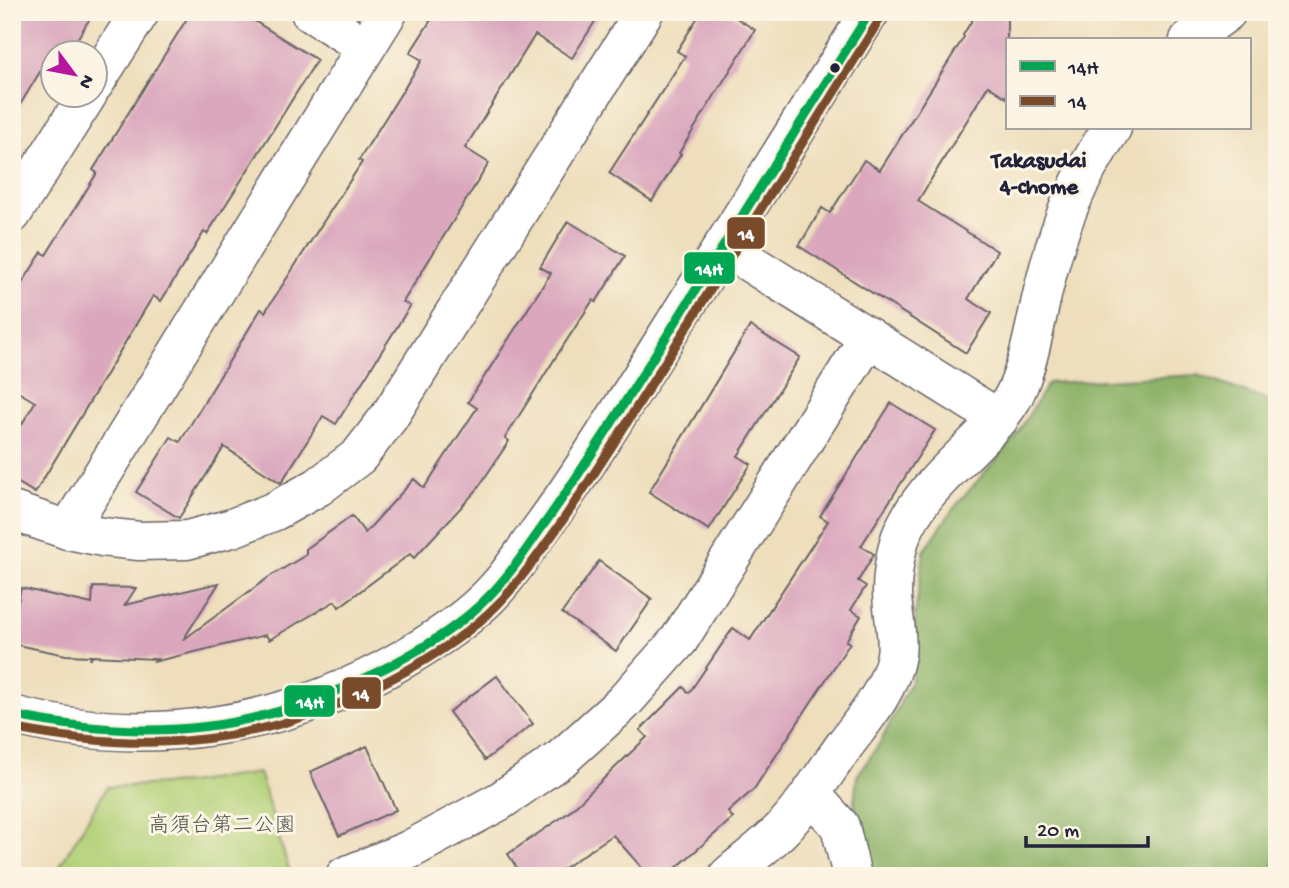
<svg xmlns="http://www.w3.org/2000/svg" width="1289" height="888" font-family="'Gochi Hand','Klee One',sans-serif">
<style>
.green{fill:#b2d077;stroke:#6a7959;stroke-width:2}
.forest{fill:#8db268;stroke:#586a52;stroke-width:2}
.building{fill:#daa7bd}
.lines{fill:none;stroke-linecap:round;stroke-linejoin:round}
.street-casing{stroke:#696468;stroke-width:41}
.secondary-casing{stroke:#696468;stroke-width:41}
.street{stroke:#fff;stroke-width:38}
.secondary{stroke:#fff;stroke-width:38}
.bus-1-casing{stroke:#fcf5e5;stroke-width:14}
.bus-2-casing{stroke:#fcf5e5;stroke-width:14}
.bus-1{stroke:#00a651;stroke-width:9}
.bus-2{stroke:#7a4b2a;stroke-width:9}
.bus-dot{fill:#22223b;stroke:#fcf5e5;stroke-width:2.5}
.labels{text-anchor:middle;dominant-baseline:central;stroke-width:6;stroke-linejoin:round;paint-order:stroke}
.park-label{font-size:21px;fill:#4d564d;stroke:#fcf5e5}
.neighbourhood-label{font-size:23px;font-weight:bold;fill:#22223b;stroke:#fcf5e5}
.line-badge{stroke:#fcf5e5;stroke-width:2.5}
.badge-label{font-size:19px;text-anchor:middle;font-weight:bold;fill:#fff}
</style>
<rect width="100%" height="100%" fill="#fcf5e5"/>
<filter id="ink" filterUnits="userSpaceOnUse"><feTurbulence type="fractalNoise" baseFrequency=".0143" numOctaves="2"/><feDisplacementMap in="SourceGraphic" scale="14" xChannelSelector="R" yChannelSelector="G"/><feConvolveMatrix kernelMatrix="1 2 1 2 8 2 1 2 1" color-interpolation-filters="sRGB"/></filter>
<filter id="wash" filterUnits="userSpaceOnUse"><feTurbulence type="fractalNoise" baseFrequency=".00686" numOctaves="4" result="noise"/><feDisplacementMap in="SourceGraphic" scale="28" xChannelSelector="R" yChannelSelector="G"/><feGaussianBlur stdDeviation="1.57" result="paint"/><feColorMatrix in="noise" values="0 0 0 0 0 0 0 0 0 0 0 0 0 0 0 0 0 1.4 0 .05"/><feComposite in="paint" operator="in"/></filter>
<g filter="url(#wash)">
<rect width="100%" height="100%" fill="#eedebc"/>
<polygon class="green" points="259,773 291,876 54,876 107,787 187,783"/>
<polygon class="forest" points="1198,375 1277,404 1277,853 1270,876 868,876 854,802 857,776 881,741 912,679 915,615 924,551 953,509 1014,439 1048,383"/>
<g id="blocks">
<g class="building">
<polygon points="20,12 94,12 69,52 52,52 12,118 12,25"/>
<polygon points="191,12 240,12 317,60 244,176 207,234 204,232 161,301 153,296 35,493 12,479 12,441 35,402 12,388 12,299 42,252 46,255 97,173 93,170"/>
<polygon points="436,12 601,12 572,58 535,35 465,148 489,163 403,302 410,306 336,424 323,416 281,483 224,447 179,518 136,492 171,437 180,442 261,309 265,312 362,162 359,160 422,60 410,53"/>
<polygon points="701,12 727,12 755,30 679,153 681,154 652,201 609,173 685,56 677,51"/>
<polygon points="977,12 1007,12 1007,98 988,86 918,201 997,251 968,299 991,313 966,353 799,246 822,208 830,213 864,160 880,170 964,37 963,35"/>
<polygon points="568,221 625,256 596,302 593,300 554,360 505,438 509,441 476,491 414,558 410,554 339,607 335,601 269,640 266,635 153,662 157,659 93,656 90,660 91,656 66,655 12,644 12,630 21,588 92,604 93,587 136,588 125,605 219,583 183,640 269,577 306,555 306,549 352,516 365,533 414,479 424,488 477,408 468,402 551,273 540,267"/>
<polygon points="750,326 800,357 738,456 751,464 709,530 649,492"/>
<polygon points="891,403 935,430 861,546 874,554 858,581 866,586 851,610 861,616 846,641 850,643 754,789 728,812 733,818 667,876 649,876 613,835 552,876 522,876 508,854 568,813 647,737 640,730 683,687 689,693 733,628 750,640 828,521 820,516"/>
<polygon points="599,561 652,599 616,651 562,613"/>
<polygon points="497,676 533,724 485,760 449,712"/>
<polygon points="367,746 396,810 339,836 310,772"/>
</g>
</g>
</g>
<g filter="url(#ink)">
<use href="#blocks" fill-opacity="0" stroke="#696468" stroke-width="2"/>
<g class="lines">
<g class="street-casing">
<g id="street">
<polyline points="310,12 366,47"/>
<polyline points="1189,40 1227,12"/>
<polyline points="94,84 140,12"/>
<polyline points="12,214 88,94"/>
<polyline points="723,246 999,419"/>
<polyline points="12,511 68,530 102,537 139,541 187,540 232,528 275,511 318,487 359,456 389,417 644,12"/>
<polyline points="68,530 388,12"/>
<polyline points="811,794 840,826 852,876"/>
<polyline points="345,876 409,850 500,801 562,758 623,703 679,640 869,337"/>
<path d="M728,876c18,-16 39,-31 56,-49 23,-25 40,-53 60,-81 20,-27 46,-56 52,-91 3,-21 -4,-42 -4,-63 0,-18 3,-36 8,-53 21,-58 80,-89 112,-140 16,-27 24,-80 32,-112 15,-62 32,-106 68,-159"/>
</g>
</g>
<g class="secondary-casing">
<path id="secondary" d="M12,715c134,35 274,13 393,-57 32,-19 66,-41 91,-69 14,-15 25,-33 37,-49 47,-63 88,-131 130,-198 69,-110 138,-220 207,-330"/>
</g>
<use href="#street" class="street"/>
<use href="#secondary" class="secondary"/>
<g class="bus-1-casing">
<path id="bus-1" d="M12,715c139,29 251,18 377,-49 35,-18 71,-40 99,-69 20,-20 36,-44 52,-67 44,-61 83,-125 123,-188 69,-110 138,-220 207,-330"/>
</g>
<g class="bus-2-casing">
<path id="bus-2" d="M12,728c139,28 255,17 381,-50 38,-20 75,-43 105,-74 20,-20 36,-44 53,-67 43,-60 81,-123 121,-186 69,-111 139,-222 208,-332"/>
</g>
<use href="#bus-1" class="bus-1"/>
<use href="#bus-2" class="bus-2"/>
</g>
</g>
<circle class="bus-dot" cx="835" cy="68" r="6"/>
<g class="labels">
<g class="park-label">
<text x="222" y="827">高須台第二公園</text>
</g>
<g class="neighbourhood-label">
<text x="1039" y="162">Takasudai<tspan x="1039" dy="26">4-chome</tspan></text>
</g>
</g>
<g class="line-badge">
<rect x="726" y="216" width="40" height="34" rx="7" fill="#7a4b2a"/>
<rect x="683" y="251" width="53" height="34" rx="7" fill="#00a651"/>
<rect x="341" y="676" width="41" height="34" rx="7" fill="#7a4b2a"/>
<rect x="283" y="684" width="53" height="34" rx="7" fill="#00a651"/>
</g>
<g class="badge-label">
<text x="746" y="240">14</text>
<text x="709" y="275">14H</text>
<text x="361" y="700">14</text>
<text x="310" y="708">14H</text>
</g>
<rect width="1289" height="888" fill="none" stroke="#fcf5e5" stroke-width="42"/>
<rect x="1006" y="38" width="245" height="91" fill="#fcf5e5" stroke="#a5a1a1" stroke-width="2"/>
<rect x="1020" y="61" width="35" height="10" fill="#00a651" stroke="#a5a1a1" stroke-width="2"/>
<text x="1068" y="74" font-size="21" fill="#22223b">14H</text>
<rect x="1020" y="96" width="35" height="10" fill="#7a4b2a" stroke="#a5a1a1" stroke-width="2"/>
<text x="1068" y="108" font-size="21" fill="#22223b">14</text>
<g transform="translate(74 74) rotate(122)"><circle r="33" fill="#fcf5e5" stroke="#a5a1a1" stroke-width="2"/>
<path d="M0-5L12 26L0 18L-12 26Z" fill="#b5179e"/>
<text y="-10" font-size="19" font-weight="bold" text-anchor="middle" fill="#22223b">N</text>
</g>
<path d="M1026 836v10h122v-10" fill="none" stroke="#22223b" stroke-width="3.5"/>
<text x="1037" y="836" font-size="21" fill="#22223b" stroke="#fcf5e5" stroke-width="5" paint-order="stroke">20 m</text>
</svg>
